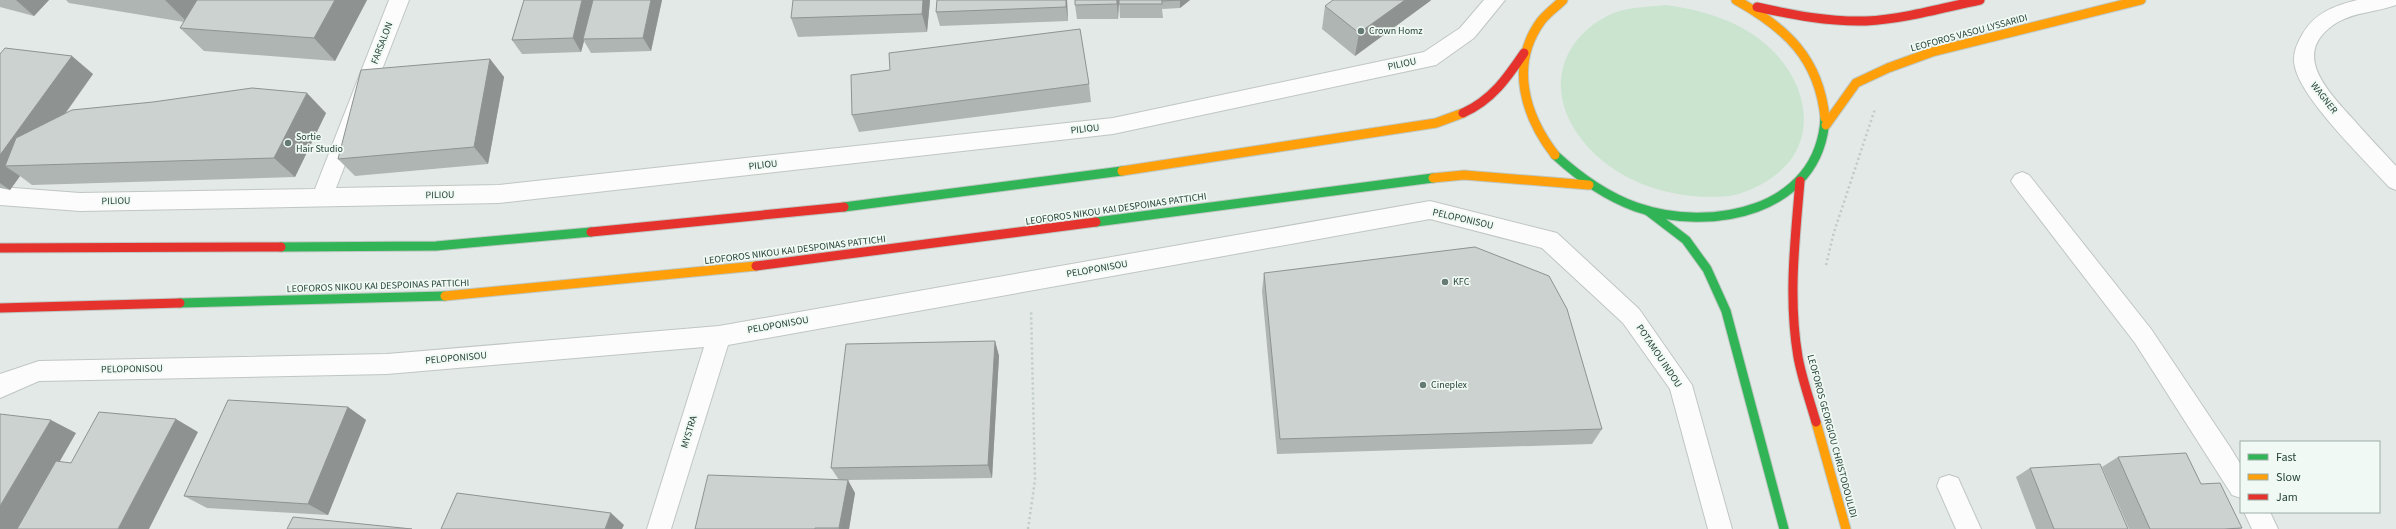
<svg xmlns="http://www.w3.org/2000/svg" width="2396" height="529" font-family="'Source Sans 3',sans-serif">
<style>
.green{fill:#cae4d0}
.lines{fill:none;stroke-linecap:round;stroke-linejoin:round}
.street-casing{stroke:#c0c6c3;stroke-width:2}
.fast-casing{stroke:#bec7c3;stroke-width:11}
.slow-casing{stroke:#bec7c3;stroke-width:11}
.jam-casing{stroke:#bec7c3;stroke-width:11}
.path{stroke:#c0cac6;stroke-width:2.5;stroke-dasharray:2 3;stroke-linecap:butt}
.street{fill:#fbfcfb;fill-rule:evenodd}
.fast{stroke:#30b455;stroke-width:9}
.slow{stroke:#ff9f0a;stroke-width:9}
.jam{stroke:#e5322d;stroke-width:9}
.wall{fill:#afb5b2}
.shaded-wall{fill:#8e9391}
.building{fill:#cbd2cf;stroke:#8e9391}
.poi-dot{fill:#647a72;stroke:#f1f9f4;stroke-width:1.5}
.labels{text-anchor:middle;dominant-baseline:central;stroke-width:3.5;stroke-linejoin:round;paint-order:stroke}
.poi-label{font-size:10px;fill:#1f3e33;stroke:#f1f9f4;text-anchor:start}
.street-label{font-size:10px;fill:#1f3e33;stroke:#f1f9f4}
</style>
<rect width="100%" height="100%" fill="#e3e9e6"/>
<path class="green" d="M1666,5c41,6 82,18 111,50 34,38 40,93 -7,124 -12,8 -27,15 -41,17 -53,5 -112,-12 -146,-55 -37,-45 -27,-99 26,-126 17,-8 38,-8 57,-10z"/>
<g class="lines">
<g class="street-casing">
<g id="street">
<polygon points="389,0 409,0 336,188 499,185 1113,118 1424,52 1460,28 1484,0 1505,0 1474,38 1436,65 1113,134 499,203 80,211 0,205 0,187 80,193 315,189"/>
<path d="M2357,0h39v5c-19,7 -41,7 -58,17 -50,30 -10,69 15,97 14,16 29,32 43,47v24l-7,-3c-24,-27 -87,-87 -94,-120 -3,-11 1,-22 7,-32 12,-22 32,-29 55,-35z"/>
<polygon points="2022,172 2029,175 2151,329 2230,447 2241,465 2241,498 2232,495 2135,343 2015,187 2011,181 2015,175"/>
<polygon points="1430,201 1557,233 1639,309 1692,385 1732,529 1708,529 1670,389 1623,323 1542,248 1430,219 728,345 671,529 647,529 704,347 387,374 39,381 0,398 0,374 39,361 387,354 719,326"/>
<polygon points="1949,475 1958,478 1981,529 1956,529 1937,486 1940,478"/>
<polygon points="2244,512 2270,512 2278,529 2252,529"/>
</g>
</g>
<g class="fast-casing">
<g id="fast">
<path d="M1555,155c24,22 50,41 81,52 74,26 184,5 189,-89"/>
<polyline points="844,207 1122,171"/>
<polyline points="1648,211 1686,240 1707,269 1726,311 1784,529"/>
<polyline points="1096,222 1433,178"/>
<polyline points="281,247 436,246 591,232"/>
<polyline points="180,303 445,296"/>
</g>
</g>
<g class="slow-casing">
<g id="slow">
<path d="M1736,0c50,28 83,58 89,118"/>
<polyline points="1826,125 1856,83 1888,68 1932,52 2141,0"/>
<path d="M1555,155c-30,-39 -46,-90 -14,-134 6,-8 15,-14 22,-21"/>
<polyline points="1122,171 1436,123 1463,113"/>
<polyline points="1433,178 1464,175 1589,185"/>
<polyline points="445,296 756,266"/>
<polyline points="1816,422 1846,529"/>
</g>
</g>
<g class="jam-casing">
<g id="jam">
<path d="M1757,7c36,8 72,15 109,14 38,-2 76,-13 114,-21"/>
<path d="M1463,113c29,-13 44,-35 61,-60"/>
<path d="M1800,181c-5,59 -12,118 -2,176 4,22 12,44 18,65"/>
<polyline points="591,232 844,207"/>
<polyline points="0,248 281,247"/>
<polyline points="756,266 1096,222"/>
<polyline points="0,308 180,303"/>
</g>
</g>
<g class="path">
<polyline points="1826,265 1834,232 1875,109"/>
<polyline points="1028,529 1035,480 1031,310"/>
</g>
<use href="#street" class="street"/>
<use href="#fast" class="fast"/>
<use href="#slow" class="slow"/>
<use href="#jam" class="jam"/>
</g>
<g class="wall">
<polygon points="0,0 49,0 34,16 0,7"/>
<polygon points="66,0 367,0 335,61 204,51 180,28 184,22 69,3"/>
<polygon points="524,0 662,0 651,51 591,53 584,41 581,52 522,54 512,40"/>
<polygon points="930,0 927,32 798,37 791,18"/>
<polygon points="937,0 1067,0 1068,21 940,26 936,12"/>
<polygon points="1119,0 1118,19 1077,19 1075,5"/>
<polygon points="1119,0 1190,0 1180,8 1162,9 1163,18 1120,18"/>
<polygon points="1333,0 1431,0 1430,1 1355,56 1322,29 1325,6"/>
<polygon points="0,54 93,74 66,113 326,113 295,177 32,185 20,176 10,190 0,188"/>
<polygon points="490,59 504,77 488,164 355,176 338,159"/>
<polygon points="1089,84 1091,102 859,132 852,115"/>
<polygon points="1264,273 1602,429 1592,444 1277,454 1262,291"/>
<polygon points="995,341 999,356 992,478 847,480 855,493 849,529 695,529 839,480 831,468"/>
<polygon points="348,407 366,420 328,515 207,508 184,496"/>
<polygon points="2118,457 2201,484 2242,528 2239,529 2129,529 2102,467"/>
<polygon points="2030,468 2128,529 2036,529 2016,477"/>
</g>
<g class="shaded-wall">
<polygon points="16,0 49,0 34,16"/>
<polygon points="165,0 206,0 188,23"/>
<polygon points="335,0 367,0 335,61 314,38"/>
<polygon points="582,0 594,0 583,39 584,41 581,52 573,38"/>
<polygon points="651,0 662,0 651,51 643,38"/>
<polygon points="923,0 930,0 927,32 922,14"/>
<polygon points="1066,0 1067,0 1068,21 1066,7"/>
<polygon points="1117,0 1119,0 1118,19 1117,4"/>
<polygon points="1180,0 1190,0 1180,8"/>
<polygon points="1405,0 1431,0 1430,1 1355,56 1359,33"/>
<polygon points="72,56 93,74 28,165 5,166 20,176 10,190 0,183 0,155"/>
<polygon points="490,59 504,77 488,164 474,147"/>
<polygon points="307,93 326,113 295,177 274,158"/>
<polygon points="995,341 999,356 992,478 988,465"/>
<polygon points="348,407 366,420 328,515 308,504"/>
<polygon points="176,419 198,432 149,529 118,529"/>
<polygon points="51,420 76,433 21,529 0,529 0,506"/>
<polygon points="848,480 855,493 849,529 839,529 839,528"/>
<polygon points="611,513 624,525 622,529 605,529"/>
</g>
<g class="building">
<polygon points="197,0 335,0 314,38 180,28"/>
<polygon points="524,0 582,0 573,38 512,40"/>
<polygon points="593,0 651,0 643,38 583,39"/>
<polygon points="793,0 923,0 922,14 791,18"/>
<polygon points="937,0 1066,0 1066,7 936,12"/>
<polygon points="1075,0 1117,0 1117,4 1075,5"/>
<rect x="1119" y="0" width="43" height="4"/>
<polygon points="1162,0 1180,0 1162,1"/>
<polygon points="1333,0 1405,0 1359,33 1325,6"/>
<polygon points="1080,29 1089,84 852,115 851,75 890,70 889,53"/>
<polygon points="5,48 72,56 0,155 0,54"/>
<polygon points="490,59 474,147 338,159 361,70"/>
<polygon points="252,88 307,93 274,158 5,166 16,138 72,110 153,102"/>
<polygon points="1475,247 1549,276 1567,309 1602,429 1280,439 1264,273"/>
<polygon points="995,341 988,465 831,468 846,344"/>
<polygon points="228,400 348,407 308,504 184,496"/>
<polygon points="99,412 176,419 118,529 17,529 56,461 71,463"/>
<polygon points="0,414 51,420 0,506"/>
<polygon points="2186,453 2201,484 2220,483 2242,528 2224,529 2150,529 2118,457"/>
<polygon points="2100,464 2128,529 2054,529 2030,468"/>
<polygon points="708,475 848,480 839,528 815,528 815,529 695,529"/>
<polygon points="457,493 611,513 605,529 441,529"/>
<polygon points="293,517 412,529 287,529"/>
</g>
<g class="poi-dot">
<circle cx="1361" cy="31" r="4"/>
<circle cx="288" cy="143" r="4"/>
<circle cx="1445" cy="282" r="4"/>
<circle cx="1423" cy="385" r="4"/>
</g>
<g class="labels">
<g class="poi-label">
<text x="1369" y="31">Crown Homz</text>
<text x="296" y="137">Sortie<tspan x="296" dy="12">Hair Studio</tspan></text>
<text x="1453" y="282">KFC</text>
<text x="1431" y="385">Cineplex</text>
</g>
<g class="street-label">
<text transform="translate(1969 33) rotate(-15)">LEOFOROS VASOU LYSSARIDI</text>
<text transform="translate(382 43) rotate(-69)">FARSALON</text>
<text transform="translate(1402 64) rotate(-12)">PILIOU</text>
<text transform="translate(2324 98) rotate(52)">WAGNER</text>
<text transform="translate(1085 129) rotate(-6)">PILIOU</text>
<text transform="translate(763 165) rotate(-6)">PILIOU</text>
<text transform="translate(440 195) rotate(-1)">PILIOU</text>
<text transform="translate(116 201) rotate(-1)">PILIOU</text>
<text transform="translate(1116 209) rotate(-8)">LEOFOROS NIKOU KAI DESPOINAS PATTICHI</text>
<text transform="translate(1463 219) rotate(13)">PELOPONISOU</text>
<text transform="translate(795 250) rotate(-7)">LEOFOROS NIKOU KAI DESPOINAS PATTICHI</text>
<text transform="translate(1097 269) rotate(-10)">PELOPONISOU</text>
<text transform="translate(378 286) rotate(-2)">LEOFOROS NIKOU KAI DESPOINAS PATTICHI</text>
<text transform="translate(778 325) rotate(-10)">PELOPONISOU</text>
<text transform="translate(1659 356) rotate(56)">POTAMOU INDOU</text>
<text transform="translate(456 358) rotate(-5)">PELOPONISOU</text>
<text transform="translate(132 369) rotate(-1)">PELOPONISOU</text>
<text transform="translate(689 432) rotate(-73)">MYSTRA</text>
<text transform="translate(1832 436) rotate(75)">LEOFOROS GEORGIOU CHRISTODOULIDI</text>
</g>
</g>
<rect x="2240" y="441" width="140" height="72" fill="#f1f9f4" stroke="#9daea7"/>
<rect x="2248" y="454" width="20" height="6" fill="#30b455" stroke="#9daea7"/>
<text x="2276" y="461" font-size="12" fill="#1f3e33">Fast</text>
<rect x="2248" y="474" width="20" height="6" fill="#ff9f0a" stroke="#9daea7"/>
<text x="2276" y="481" font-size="12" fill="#1f3e33">Slow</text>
<rect x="2248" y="494" width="20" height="6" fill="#e5322d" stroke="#9daea7"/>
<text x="2276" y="501" font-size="12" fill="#1f3e33">Jam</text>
</svg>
